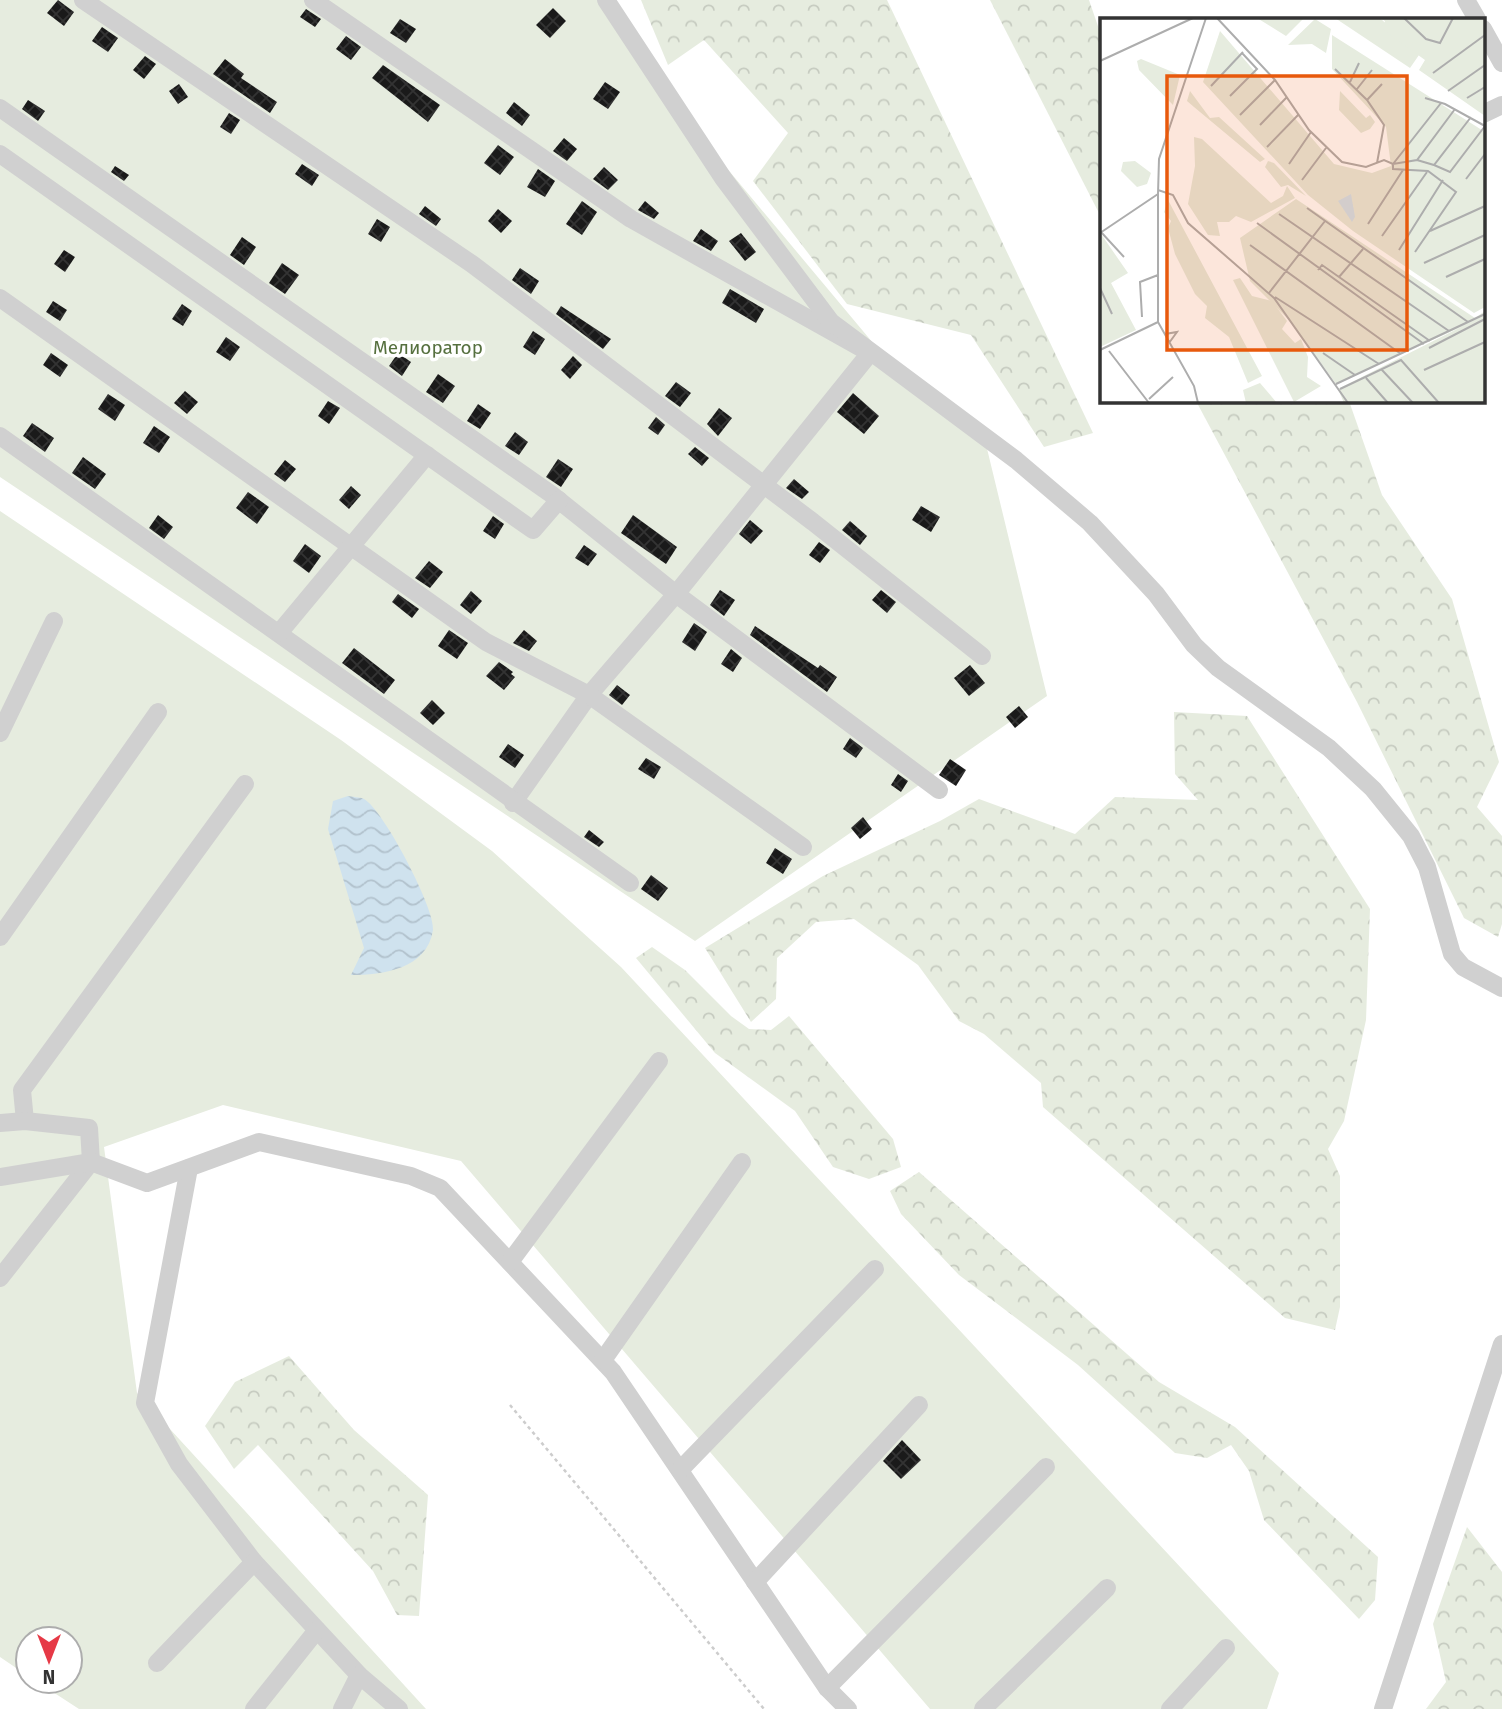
<svg xmlns="http://www.w3.org/2000/svg" width="1502" height="1709" font-family="'Fira Sans',sans-serif">
<style>
.forest{fill:url(#forest-crowns)}
.green{fill:#e6ecdf}
.water{fill:url(#water-waves)}
.building{fill:url(#building-cross-hatch)}
.lines{fill:none;stroke-linecap:round;stroke-linejoin:round}
.path{stroke:#cdcdcd;stroke-width:2.5;stroke-dasharray:3.5 3.5;stroke-linecap:butt}
.minor{stroke:#d0d0d0;stroke-width:18}
.labels{text-anchor:middle;dominant-baseline:central;stroke-width:7;stroke-linejoin:round;paint-order:stroke}
.park-label{font-size:19px;fill:#56703f;stroke:#fff}
.inset-road{fill:none;stroke:#adadad;stroke-width:2}
.view{fill:#e8590c;fill-opacity:0.15;stroke:#e8590c;stroke-width:3.5}
.inset-edge{fill:none;stroke:#333;stroke-width:3.5}
</style>
<defs>
<pattern id="forest-crowns" width="20" height="18" patternUnits="userSpaceOnUse" patternTransform="scale(1.75)"><rect width="20" height="18" fill="#e6ecdf"/><path d="M2 6a3 3 0 1 1 6 0M12 15a3 3 0 1 1 6 0" fill="none" stroke="#c6cbc0"/></pattern>
<pattern id="water-waves" width="16" height="10" patternUnits="userSpaceOnUse" patternTransform="scale(1.75)"><rect width="16" height="10" fill="#cfe2ee"/><path d="M0 5q4-4 8 0t8 0" fill="none" stroke="#b2c2cd"/></pattern>
<pattern id="building-cross-hatch" width="8" height="8" patternUnits="userSpaceOnUse" patternTransform="scale(1.75)"><rect width="8" height="8" fill="#1a1a1a"/><path d="M0 0l8 8M0 8l8-8" fill="none" stroke="#333"/></pattern>
</defs>
<rect width="100%" height="100%" fill="#fff"/>
<g class="forest">
<polygon points="641,0 887,0 1093,433 1044,447 971,335 847,304 753,181 788,133 704,40 668,65"/>
<polygon points="990,0 1089,0 1101,35 1101,217"/>
<polygon points="1196,401 1349,401 1382,495 1452,599 1499,762 1477,807 1502,836 1502,924 1498,937 1464,918 1357,702"/>
<polygon points="1174,712 1247,716 1370,909 1366,1020 1344,1121 1328,1149 1340,1176 1340,1307 1335,1330 1285,1318 1043,1107 1041,1083 984,1034 959,1021 918,965 854,919 816,922 777,958 776,999 751,1022 705,948 823,876 940,821 979,799 1075,834 1115,797 1198,800 1175,774"/>
<polygon points="652,947 685,970 731,1016 749,1029 771,1030 789,1016 893,1139 901,1167 869,1179 833,1167 795,1111 715,1053 636,958"/>
<polygon points="919,1172 1159,1382 1235,1427 1378,1557 1375,1600 1359,1619 1264,1520 1249,1471 1231,1445 1207,1458 1175,1453 1078,1365 959,1275 901,1214 890,1191"/>
<polygon points="289,1356 354,1430 428,1495 419,1616 397,1615 373,1571 258,1445 234,1469 205,1426 235,1382"/>
<polygon points="1467,1527 1502,1572 1502,1709 1426,1709 1446,1682 1433,1624"/>
</g>
<g class="green">
<polygon points="0,0 612,0 725,166 873,343 982,428 1047,696 695,941 0,477"/>
<polygon points="0,511 341,740 492,851 621,967 1279,1673 1267,1709 930,1709 461,1161 223,1105 104,1147 137,1393 426,1709 79,1709 36,1681 70,1681 70,1639 28,1639 28,1676 0,1657"/>
</g>
<path class="water" d="M348,796c4,1 12,1 16,3 19,10 72,111 69,131 -6,39 -50,45 -82,45l13,-27 -36,-119 5,-28z"/>
<g class="building">
<polygon points="58,0 74,12 64,26 47,13"/>
<polygon points="553,8 566,21 550,38 536,25"/>
<polygon points="306,9 321,19 315,27 300,17"/>
<polygon points="400,19 416,29 406,43 390,33"/>
<polygon points="102,27 118,38 108,52 92,41"/>
<polygon points="346,36 361,47 351,60 336,49"/>
<polygon points="145,56 156,64 144,79 133,70"/>
<polygon points="225,59 244,74 241,78 277,102 270,113 213,74"/>
<polygon points="383,65 440,105 428,122 372,78"/>
<polygon points="605,82 620,92 608,109 593,99"/>
<polygon points="179,84 188,97 178,104 169,91"/>
<polygon points="28,100 45,111 38,121 22,109"/>
<polygon points="514,102 530,115 522,126 506,113"/>
<polygon points="229,113 240,120 231,134 220,127"/>
<polygon points="564,138 577,149 567,161 553,151"/>
<polygon points="498,145 514,157 500,175 484,163"/>
<polygon points="302,164 319,175 312,186 295,174"/>
<polygon points="115,166 129,175 124,181 111,172"/>
<polygon points="604,167 618,180 608,190 593,179"/>
<polygon points="538,169 555,181 545,197 527,187"/>
<polygon points="582,201 597,212 582,235 566,224"/>
<polygon points="645,201 659,213 654,219 638,210"/>
<polygon points="425,206 441,219 436,226 419,214"/>
<polygon points="498,209 512,221 501,233 488,221"/>
<polygon points="377,219 390,227 381,242 368,234"/>
<polygon points="701,229 718,241 711,251 693,241"/>
<polygon points="741,233 756,252 745,261 729,241"/>
<polygon points="242,237 256,247 244,265 230,255"/>
<polygon points="64,250 75,257 65,272 54,264"/>
<polygon points="282,263 299,275 285,294 269,283"/>
<polygon points="520,268 539,281 531,294 512,280"/>
<polygon points="730,289 764,309 756,323 722,303"/>
<polygon points="53,301 67,310 60,321 46,312"/>
<polygon points="182,304 192,311 183,326 172,319"/>
<polygon points="561,306 611,339 603,349 556,314"/>
<polygon points="533,331 545,339 535,355 523,347"/>
<polygon points="226,337 240,347 230,361 216,352"/>
<polygon points="51,353 68,365 60,377 43,365"/>
<polygon points="398,353 411,362 402,376 389,366"/>
<polygon points="573,356 582,365 570,379 561,370"/>
<polygon points="438,374 455,386 443,403 426,392"/>
<polygon points="676,382 691,393 680,407 665,396"/>
<polygon points="185,391 198,402 187,414 174,403"/>
<polygon points="853,393 879,416 864,434 837,412"/>
<polygon points="108,394 125,405 115,421 98,409"/>
<polygon points="328,401 340,408 329,424 318,416"/>
<polygon points="478,404 491,413 480,429 467,421"/>
<polygon points="719,408 732,418 718,436 707,424"/>
<polygon points="656,417 665,425 658,435 648,428"/>
<polygon points="32,423 54,438 45,452 23,436"/>
<polygon points="154,426 170,437 159,453 143,443"/>
<polygon points="515,432 528,442 519,455 505,446"/>
<polygon points="695,447 709,458 702,466 688,454"/>
<polygon points="83,457 106,474 95,489 72,473"/>
<polygon points="558,459 573,469 561,487 546,477"/>
<polygon points="285,460 296,469 285,482 274,474"/>
<polygon points="794,479 809,492 802,499 786,488"/>
<polygon points="351,486 361,495 349,509 339,500"/>
<polygon points="248,492 269,507 257,524 236,508"/>
<polygon points="921,506 940,517 931,532 912,520"/>
<polygon points="158,515 173,527 164,539 149,528"/>
<polygon points="633,515 677,547 666,564 621,533"/>
<polygon points="493,516 504,524 495,539 483,531"/>
<polygon points="750,520 763,531 751,544 739,534"/>
<polygon points="850,521 867,536 860,545 842,530"/>
<polygon points="819,542 830,550 820,563 809,555"/>
<polygon points="305,544 321,556 309,573 293,561"/>
<polygon points="584,545 597,554 588,566 575,558"/>
<polygon points="429,561 443,572 430,588 415,578"/>
<polygon points="720,590 735,600 724,616 710,605"/>
<polygon points="881,590 896,602 887,613 872,600"/>
<polygon points="471,591 482,601 471,614 460,605"/>
<polygon points="398,594 419,609 412,618 392,602"/>
<polygon points="694,623 707,632 695,651 682,642"/>
<polygon points="755,626 818,668 820,665 837,677 827,692 750,635"/>
<polygon points="449,630 468,643 457,659 438,646"/>
<polygon points="524,630 537,641 529,651 513,643"/>
<polygon points="354,648 395,680 384,694 342,663"/>
<polygon points="731,649 742,658 733,672 721,664"/>
<polygon points="499,662 513,672 511,674 515,677 504,690 486,676"/>
<polygon points="970,665 985,683 969,696 954,678"/>
<polygon points="617,685 630,695 622,705 609,695"/>
<polygon points="432,700 445,713 433,725 420,713"/>
<polygon points="1019,706 1028,717 1015,728 1006,717"/>
<polygon points="850,738 863,748 856,758 843,749"/>
<polygon points="508,744 524,755 515,768 499,757"/>
<polygon points="646,758 661,767 654,779 638,769"/>
<polygon points="950,759 966,770 956,786 939,775"/>
<polygon points="898,774 908,781 901,792 891,785"/>
<polygon points="863,817 872,829 860,839 851,828"/>
<polygon points="589,830 604,842 599,847 584,837"/>
<polygon points="775,848 792,859 783,874 766,863"/>
<polygon points="651,875 668,888 658,901 641,889"/>
<polygon points="902,1440 921,1460 901,1479 883,1461"/>
</g>
<g class="lines">
<polyline class="path" points="510,1405 764,1709"/>
<g class="minor">
<polyline points="83,0 472,264 813,522 982,656"/>
<polyline points="313,0 631,219 870,353 676,594 589,695 513,803"/>
<polyline points="606,0 723,178 831,322 1016,460 1090,523 1156,594 1194,645 1218,668 1329,748 1373,789 1411,836 1427,867 1452,954 1463,967 1502,988"/>
<polyline points="1466,0 1477,19"/>
<polyline points="1483,29 1502,63"/>
<polyline points="0,108 551,494 676,594 939,790"/>
<polyline points="1483,114 1502,105"/>
<polyline points="0,154 533,530 559,500"/>
<polyline points="0,298 486,642 589,695 803,847"/>
<polyline points="0,436 630,883"/>
<polyline points="279,633 427,455"/>
<polyline points="0,733 54,621"/>
<polyline points="0,937 158,712"/>
<polyline points="25,1121 22,1090 245,784"/>
<polyline points="0,1123 25,1121 89,1128 91,1162 0,1278"/>
<polyline points="189,1168 145,1403 179,1464 254,1562 359,1675 399,1709"/>
<polyline points="0,1177 91,1162 147,1183 259,1142 411,1176 440,1188 613,1372 827,1688 848,1709"/>
<polyline points="510,1262 659,1061"/>
<polyline points="603,1360 742,1162"/>
<polyline points="680,1470 875,1269"/>
<polyline points="755,1582 919,1405"/>
<polyline points="157,1663 254,1562"/>
<polyline points="827,1688 1046,1467"/>
<polyline points="254,1709 317,1630"/>
<polyline points="342,1709 359,1675"/>
<polyline points="983,1709 1107,1588"/>
<polyline points="1170,1709 1226,1648"/>
<polyline points="1383,1709 1502,1344"/>
</g>
</g>
<g class="labels">
<g class="park-label">
<text x="428" y="347">Мелиоратор</text>
</g>
</g>
<g transform="translate(1100 18)">
<rect width="385" height="385" fill="#fff"/>
<path d="M157,0h47l-18,18zM235,0h45l39,37 -9,13zM215,1l16,10 -5,24 -14,-9 -24,1zM41,41l39,16 -7,30 -34,-35 -2,-9zM90,73l20,27 9,-1 46,42 -5,3 -66,-55 -7,-6zM240,73l26,27 4,-3 5,7 -5,7 -9,4 -22,-23zM94,119l8,2 69,64 12,-7 4,-10 8,12 -44,24 -15,-6 -7,6h-12l3,14 -12,-1 -20,-31 7,-38zM35,143l16,12 -4,11 -10,3 -16,-16 2,-9zM168,143l6,2 32,33 -18,-11 -7,2 -16,-20zM68,182l94,176 -14,7 -19,-46 -24,-19 2,-12 -12,-12 -20,-40 -7,-26 3,-7 -7,-9zM140,260l12,18 20,5 15,20 -5,8 13,14 6,-4 7,18 -1,20 14,9 -27,16 -61,-122z" fill="#e6ecdf"/>
<path d="M160,365l17,20h-31l-3,-13z" fill="#e6ecdf"/>
<path d="M280,0h105v98l-66,-46 6,-10 -43,-31 3,-8zM120,13l114,133 38,9 19,-7 -5,-39 -54,-58v-34l153,97v175l-11,6 -121,-82 -45,-36 -105,-113zM196,181l179,119 10,-7 -1,92h-140l-6,-14 125,-63 -127,58 -44,-61 -42,-42 -10,-43zM1,216l27,39 -17,10 25,47 -36,17z" fill="#e6ecdf"/>
<path d="M251,176l4,23 -3,5 -14,-21z" fill="#cfe2ee"/>
<path class="inset-road" d="M117,0l58,62 34,50 33,32 24,5 18,-7 9,4 24,-4 38,-51M304,0l22,21 14,4 13,-25M0,43l93,-43M235,51l32,31 17,25 -7,38M333,55l52,-38M250,64l9,-19M111,68l32,-34M257,71l15,-19M348,73l37,-26M130,78l27,-27 -15,-16M325,80l20,6 40,22M367,80l18,-11M267,82l15,-16M140,97l35,-35M160,107l27,-28M167,129l32,-33M317,142l17,5 37,-48M189,146l22,-32M334,147l16,7 35,-46M366,161l19,-25M202,162l24,-32M58,172l15,5 15,28 86,75 74,105M207,190l161,114M179,196l170,117M157,205l167,121M268,206l35,-54M330,213l55,-25M1,214l23,25M0,215l58,-39M282,218l45,-64M150,227l151,109M299,232l44,-70M315,234l41,-60 -28,-21 -35,-2v-5l48,-61M324,245l61,-28M218,252l4,-5 108,76M239,259l24,-28M346,259l39,-18M0,270l12,26M169,275l56,-72M175,279l104,67M42,299l-2,-35 18,-7M65,316l12,-2 -8,11M329,330l56,-29M0,332l58,-28M9,333l40,52M223,335l32,22M282,352l31,33M324,352l61,-28M266,360l22,25M236,366l149,-70M240,371l61,-29 38,43M49,381l24,-22M98,385l-4,-17 -36,-64v-128l1,-35 47,-141"/>
<path class="view" d="M67,58h240v274h-240z"/>
<rect width="385" height="385" class="inset-edge"/>
</g>
<g transform="translate(49 1660) rotate(180)"><circle r="33" fill="#ffffff" stroke="#adadad" stroke-width="2"/>
<path d="M0-5L12 26L0 18L-12 26Z" fill="#e63946"/>
<text y="-10" font-size="19" font-weight="bold" text-anchor="middle" fill="#333333">N</text>
</g>
</svg>
